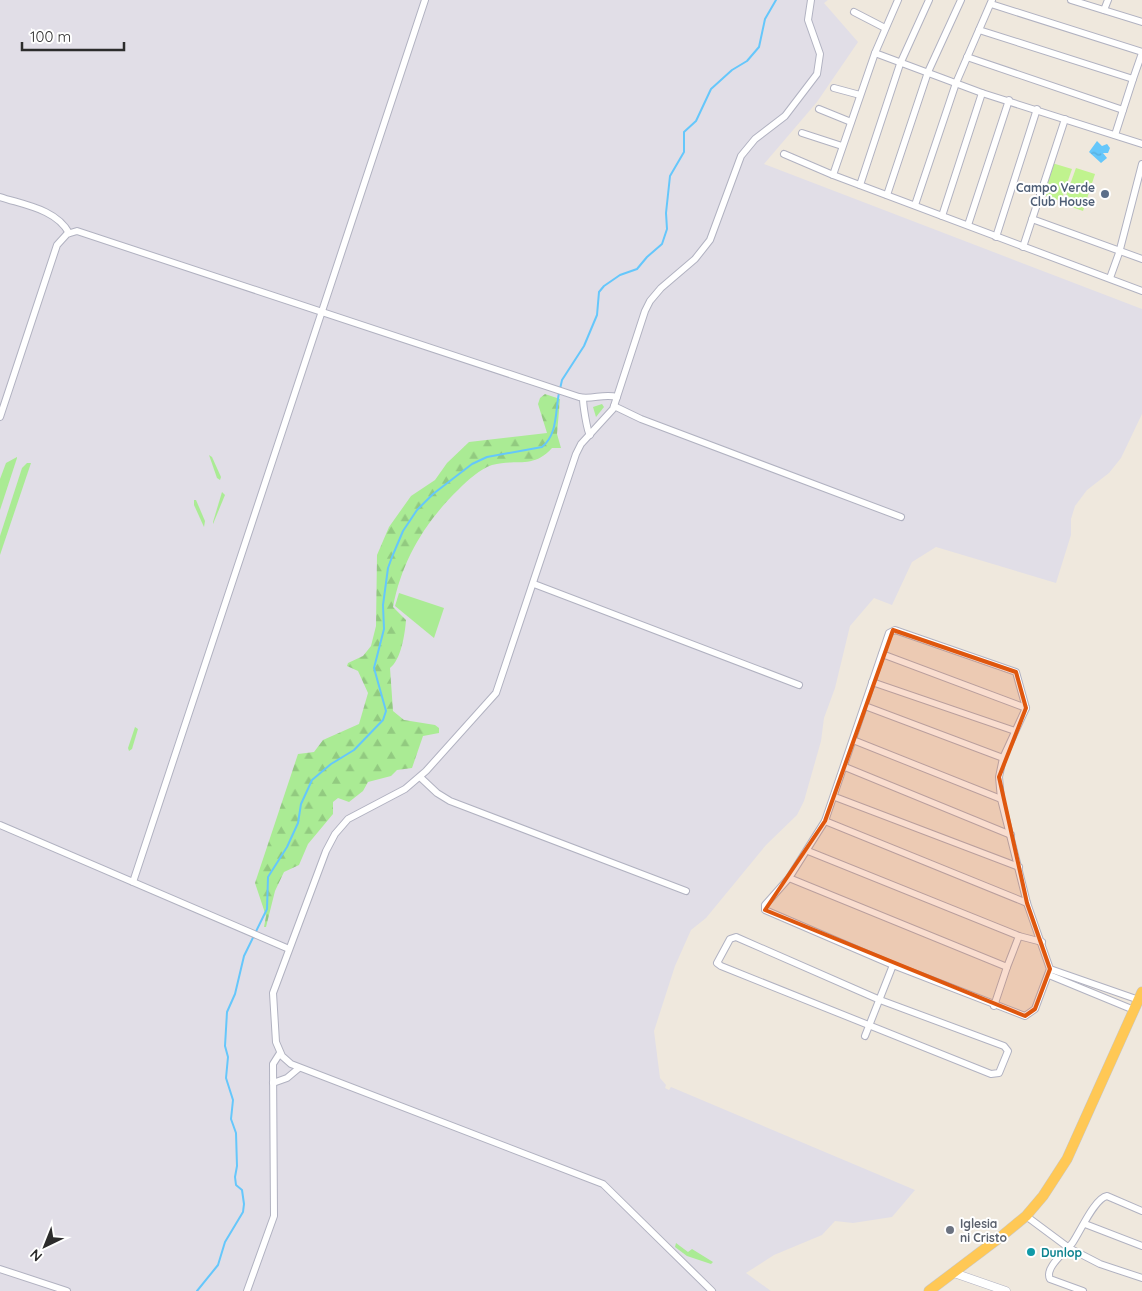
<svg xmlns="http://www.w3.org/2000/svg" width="1142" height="1291" font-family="Quicksand,sans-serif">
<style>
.industrial{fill:#e1dee7}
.grass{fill:#aaeb94}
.forest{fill:url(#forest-firs)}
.pitch{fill:#c0f38e}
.water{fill:url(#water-ripples)}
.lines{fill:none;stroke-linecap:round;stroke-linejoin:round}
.stream{stroke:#65c7fb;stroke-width:2}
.minor-casing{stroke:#b1b2c1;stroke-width:8}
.tertiary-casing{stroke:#b1b2c1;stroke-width:9}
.trunk-casing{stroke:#c8c8c8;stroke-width:11}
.minor{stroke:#fff;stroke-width:6}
.tertiary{stroke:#fff;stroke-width:8}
.trunk{stroke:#ffc855;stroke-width:10}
.marked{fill:#df570e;fill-opacity:0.2;stroke:#df570e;stroke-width:4;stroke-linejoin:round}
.service-dot{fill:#5c6f8a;stroke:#fff;stroke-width:2}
.worship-dot{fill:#6b7280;stroke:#fff;stroke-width:2}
.culture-dot{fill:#0f9aa8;stroke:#fff;stroke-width:2}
.labels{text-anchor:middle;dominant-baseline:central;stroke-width:4;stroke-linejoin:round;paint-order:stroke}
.service-label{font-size:12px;font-weight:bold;fill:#4e5e75;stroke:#fff;text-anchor:end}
.worship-label{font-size:12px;font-weight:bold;fill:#5b616d;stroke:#fff;text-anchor:start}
.culture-label{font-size:12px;font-weight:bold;fill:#0d838f;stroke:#fff;text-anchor:start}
</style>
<defs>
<pattern id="forest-firs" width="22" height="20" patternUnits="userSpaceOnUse" patternTransform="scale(1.25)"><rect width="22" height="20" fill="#aaeb94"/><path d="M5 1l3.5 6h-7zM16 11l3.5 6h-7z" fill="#92ca80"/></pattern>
<pattern id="water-ripples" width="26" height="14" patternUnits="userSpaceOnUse" patternTransform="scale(1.25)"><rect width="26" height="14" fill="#65c7fb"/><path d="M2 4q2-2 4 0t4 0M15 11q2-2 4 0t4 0" fill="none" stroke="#58abd7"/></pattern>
</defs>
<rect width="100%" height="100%" fill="#efe8dd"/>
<polygon class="industrial" points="0,0 828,0 824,3 858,42 817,102 764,164 1142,309 1142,414 1121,458 1109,473 1087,490 1075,506 1071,519 1071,535 1056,583 936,547 912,562 892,605 874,598 850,626 835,688 824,718 821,741 804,801 797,815 766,845 706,918 691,930 675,966 654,1031 660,1078 666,1085 665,1088 669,1090 671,1087 915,1190 892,1217 853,1223 835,1221 822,1235 774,1255 746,1273 771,1291 0,1291"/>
<g class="grass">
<polygon points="602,404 604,407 596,417 593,407"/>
<polygon points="209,455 212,457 221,477 220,480 217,478"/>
<polygon points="17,457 17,458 0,510 0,479 6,463"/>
<polygon points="27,463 31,463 0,555 0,536 22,468"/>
<polygon points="222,492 225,495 213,524 213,522"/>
<polygon points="194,500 196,500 205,521 204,527 194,505"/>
<polygon points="399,593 444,608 434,638 395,606"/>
<polygon points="135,727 138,729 132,749 129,751 128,748"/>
<polygon points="676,1243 688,1252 692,1249 713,1262 711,1264 687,1256 675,1247"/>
</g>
<path class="forest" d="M545,394l15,5 -3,35 4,14h-9c-20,22 -36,10 -60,17 -12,4 -24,15 -33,24 -34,33 -57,71 -66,118l13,13c-1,14 -5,40 -16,48l3,43 11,9 31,5 4,3v5l-16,3 -11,32 -15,2 -6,6 -23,6 -5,9 -14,11 -11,-4 -5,4v12l-25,30 -9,21 -15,7 -9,19 -9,36h-2l2,-11 -11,-33 43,-129 16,-2 9,-12 36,-16 9,-31 -10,-22 -11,-5 1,-3 15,-7 8,-10 5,-20 1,-71 12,-28 22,-31 24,-16 12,-17 22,-21 78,-9 -9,-29 2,-6z"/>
<g class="pitch">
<polygon points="1052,163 1072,169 1061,201 1042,194"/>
<polygon points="1076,168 1095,174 1083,211 1063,204"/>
</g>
<polygon class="water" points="1097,141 1102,146 1107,144 1110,148 1108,153 1103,153 1107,158 1101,163 1089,152"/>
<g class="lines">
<g class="stream">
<polyline points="560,389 562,380 584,346 597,315 599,292 604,286 620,275 637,269 647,257 662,244 667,229 666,213 670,176 684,152 684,132 696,121 711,89 732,70 747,61 759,47 765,19 776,0"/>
<path d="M197,1291l21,-26 7,-23 18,-30 1,-8 -2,-14 -6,-5 -1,-8 2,-11 -1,-33 -5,-14 2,-19 -7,-22 2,-21 -3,-11 2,-34 8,-18 9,-38 23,-47 1,-32 19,-30 11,-24 3,-19 11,-24 19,-16 23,-14 29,-30 3,-9 -12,-43 10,-39 -1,-24 5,-37 4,-11 11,-26 14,-21 16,-16 39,-30 15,-7 55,-10c16,-13 13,-35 17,-54"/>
</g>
<g class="minor-casing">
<g id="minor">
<polyline points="1071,0 1142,22"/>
<polyline points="991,4 1142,52"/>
<polyline points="1104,10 1108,0"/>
<polyline points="854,12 885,28"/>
<polyline points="979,30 1133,79 1142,53"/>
<polyline points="875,53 898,0"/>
<polyline points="967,57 1123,110 1133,79"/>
<polyline points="834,88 860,95"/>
<polyline points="819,109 851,122"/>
<polyline points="802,133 842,146"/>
<polyline points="1115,135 1123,110"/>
<polyline points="784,154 833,175 1142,291"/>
<polyline points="833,175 875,53 982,93 1142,144"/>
<polyline points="860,185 900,64 929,0"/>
<polyline points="887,195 928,72 961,0"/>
<path d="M0,197c24,8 56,12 69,36"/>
<polyline points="915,205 956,83 992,0"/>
<polyline points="942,216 982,93"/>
<polyline points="1032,219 1142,259"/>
<polyline points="968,225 1009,100"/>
<polyline points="996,237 1037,109"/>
<polyline points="1023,247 1065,119"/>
<polyline points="1110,278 1119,253 1142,164"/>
<path d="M583,398c0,7 4,33 7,37"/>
<polyline points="614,406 641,419 901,517"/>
<path d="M0,417l57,-172 10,-11 10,-3 502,166c13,3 25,-4 38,0"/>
<polyline points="534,584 799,685"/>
<polygon points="895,630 1016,672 1026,708 1003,758 999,777 1001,799 1027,903 1050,969 1035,1009 1025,1016 893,965 765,910 765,905 789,878 825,821 889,633"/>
<polyline points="882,654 1026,708"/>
<polyline points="872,682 1015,731"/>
<polyline points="865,706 1003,758"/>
<polyline points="853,740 1001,799"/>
<polyline points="845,767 1011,835"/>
<polyline points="420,777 437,793 450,801 686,891"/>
<polyline points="835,797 1019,867"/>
<polyline points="825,821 1027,903"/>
<polyline points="0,825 289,949"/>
<polyline points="808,851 1019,936 1042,942"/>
<polyline points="789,878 1007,967 1019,936"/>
<polyline points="133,882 425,0"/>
<polygon points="736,937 880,1000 1004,1046 1008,1051 999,1073 991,1074 721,966 717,963 730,939"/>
<polyline points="1050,969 1139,1000"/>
<polyline points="1049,975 1134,1010"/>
<polyline points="994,1006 1007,967"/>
<polyline points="865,1036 893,965"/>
<polyline points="273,1083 287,1078 299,1068"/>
<polyline points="1026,1216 1069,1248 1100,1264 1142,1278"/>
<polyline points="1085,1224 1142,1246"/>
<polyline points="0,1269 67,1291"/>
<polyline points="247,1291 274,1216 273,1064 280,1053"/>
<polyline points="712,1291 603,1184 291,1064 282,1056 276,1042 273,993 326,851 335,834 348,819 405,789 426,771 496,693 576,454 581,444 613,409 645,311 650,301 661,288 695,259 710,240 741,156 755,139 785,116 817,74 820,54 808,20 811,0"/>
<path d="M1083,1291l-33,-12c-6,-12 17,-28 23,-37 8,-12 22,-44 34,-46l35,15"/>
</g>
</g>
<g class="tertiary-casing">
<polyline id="tertiary" points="954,1273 1006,1291"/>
</g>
<g class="trunk-casing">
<polyline id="trunk" points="929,1291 1003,1235 1026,1216 1043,1196 1067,1159 1142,992"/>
</g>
<use href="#minor" class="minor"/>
<use href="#tertiary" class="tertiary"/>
<use href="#trunk" class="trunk"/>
</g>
<path class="marked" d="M893,630l123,42 10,36 -27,69 28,126 23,66 -15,40 -10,7 -260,-106 60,-89z"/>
<circle class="service-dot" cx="1105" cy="194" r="5"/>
<circle class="worship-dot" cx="950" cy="1230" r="5"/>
<circle class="culture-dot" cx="1031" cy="1252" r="5"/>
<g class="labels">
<g class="service-label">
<text x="1095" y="187">Campo Verde<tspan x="1095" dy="14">Club House</tspan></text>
</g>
<g class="worship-label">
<text x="960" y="1223">Iglesia<tspan x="960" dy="14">ni Cristo</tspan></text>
</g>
<g class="culture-label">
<text x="1041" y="1252">Dunlop</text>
</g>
</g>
<g transform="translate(45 1246) rotate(223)" stroke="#ffffff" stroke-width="4" paint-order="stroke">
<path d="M0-4L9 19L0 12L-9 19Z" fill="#2c2c2c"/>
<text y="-8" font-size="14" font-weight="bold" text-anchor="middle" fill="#2c2c2c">N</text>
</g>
<path d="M22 42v8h102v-8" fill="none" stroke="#2c2c2c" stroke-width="2.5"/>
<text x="30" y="42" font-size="15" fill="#2c2c2c" stroke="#ffffff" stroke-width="4" paint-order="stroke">100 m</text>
</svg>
